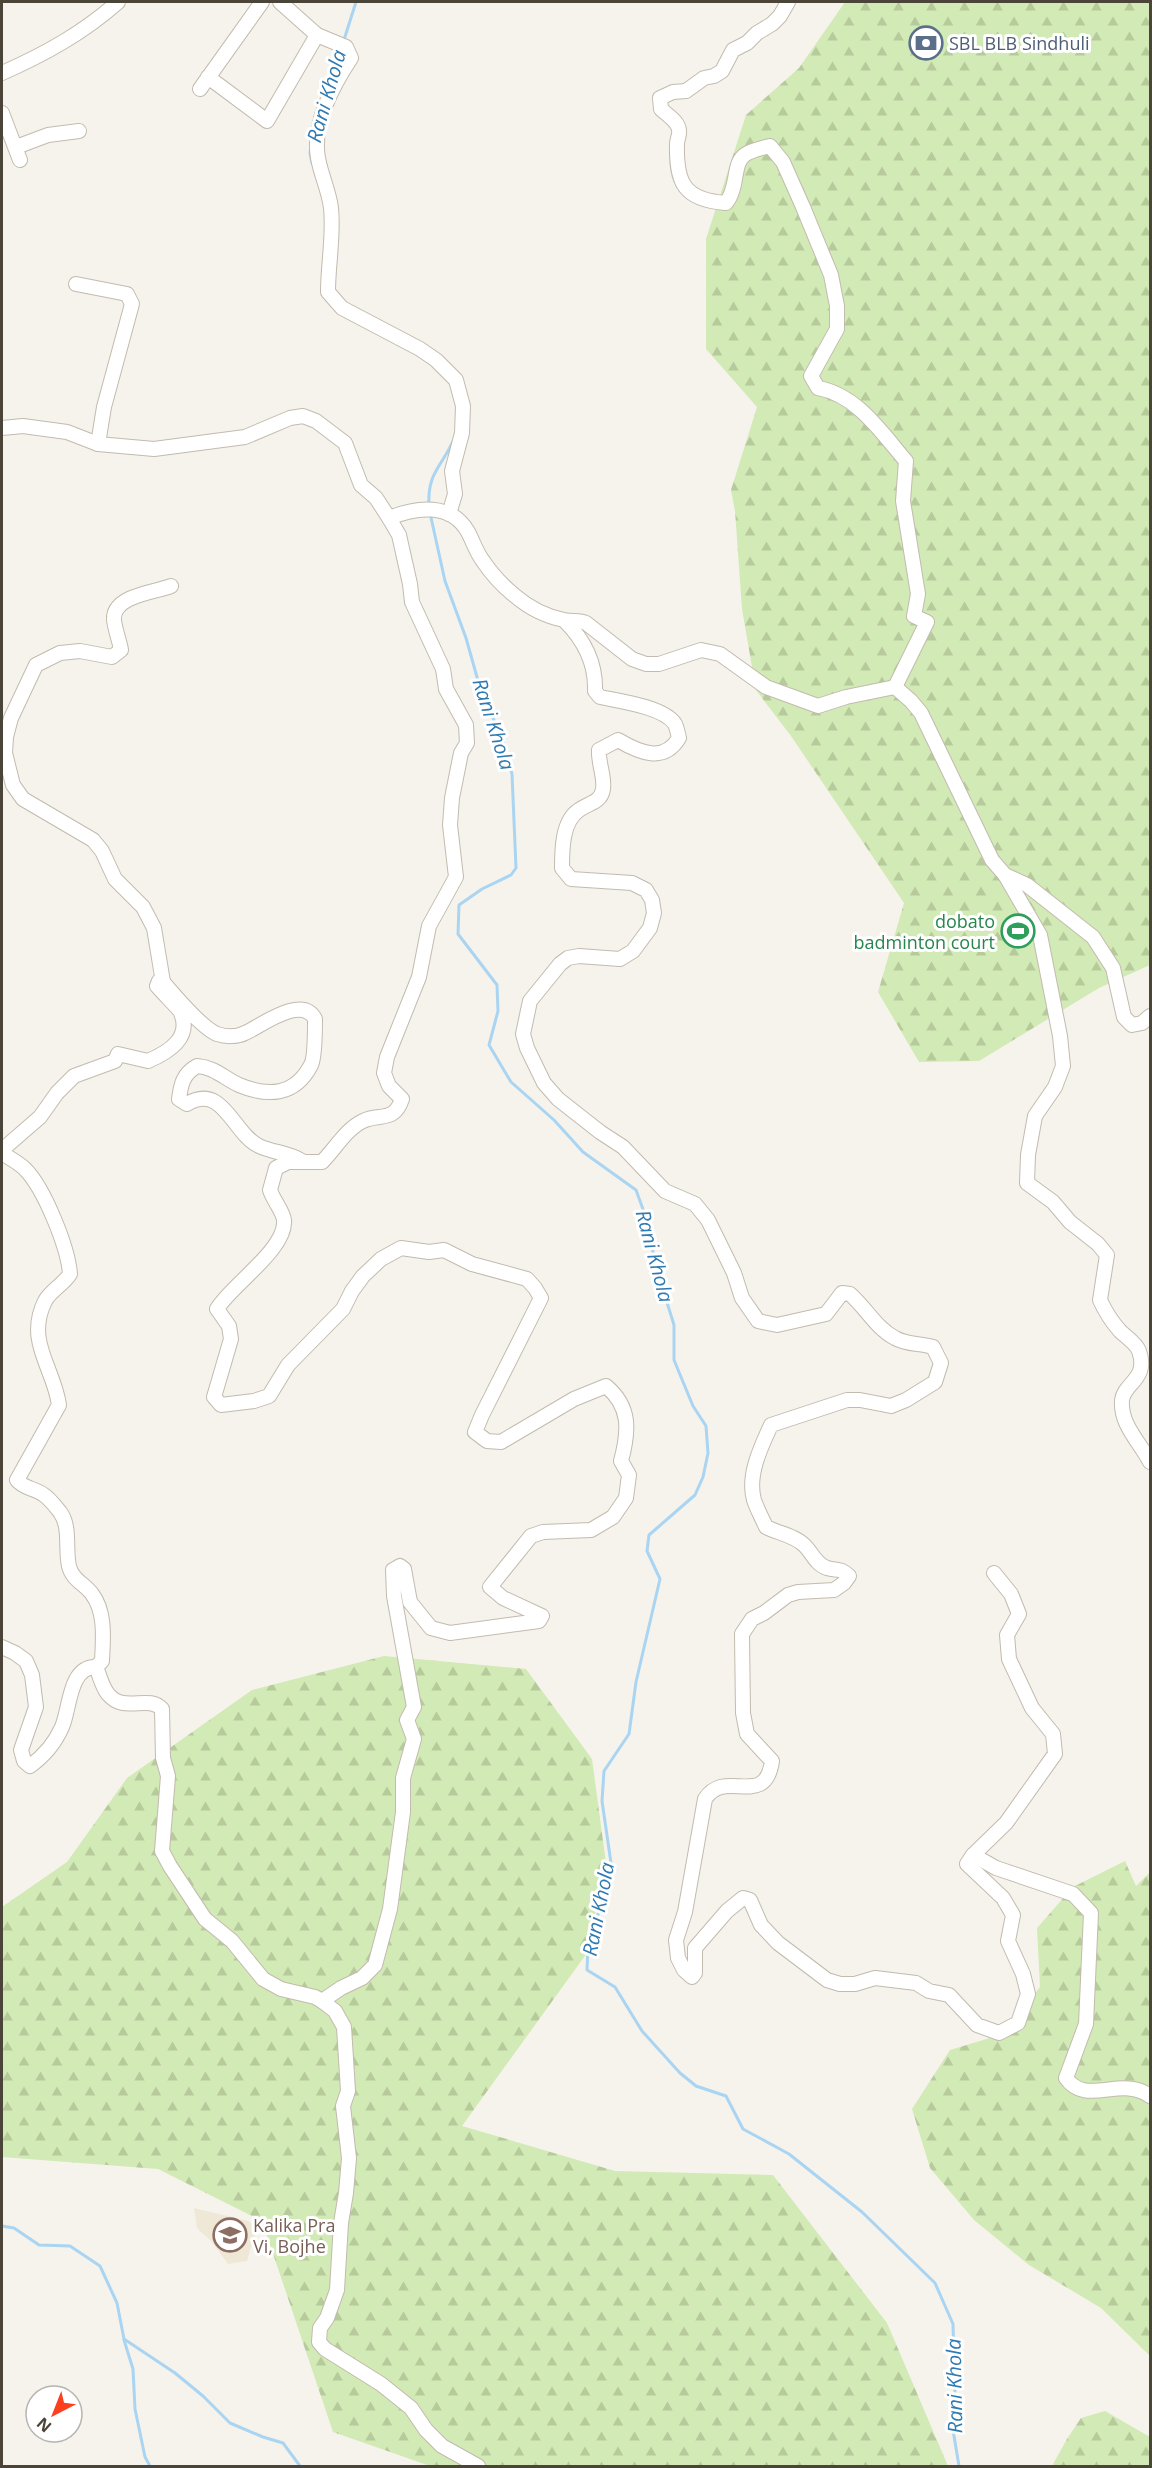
<svg xmlns="http://www.w3.org/2000/svg" width="1152" height="2468" font-family="'Open Sans',sans-serif">
<style>
.education{fill:#efe8d6}
.forest{fill:url(#forest-firs)}
.garden{fill:#d2eab5}
.lines{fill:none;stroke-linecap:round;stroke-linejoin:round}
.stream{stroke:#a9d4f2;stroke-width:3}
.minor-casing{stroke:#c2bbae;stroke-width:16}
.minor{stroke:#fff;stroke-width:14}
.labels{text-anchor:middle;dominant-baseline:central;stroke-width:6;stroke-linejoin:round;paint-order:stroke}
.service-label{font-size:18px;fill:#4e5e75;stroke:#fff;text-anchor:start}
.leisure-label{font-size:18px;fill:#27864d;stroke:#fff;text-anchor:end}
.education-label{font-size:18px;fill:#785e54;stroke:#fff;text-anchor:start}
.water-label{font-size:20px;font-style:italic;fill:#2e7ab2;stroke:#fff}
</style>
<defs>
<pattern id="forest-firs" width="22" height="20" patternUnits="userSpaceOnUse" patternTransform="scale(1.5)"><rect width="22" height="20" fill="#d2eab5"/><path d="M5 1l3.5 6h-7zM16 11l3.5 6h-7z" fill="#b6ca9c"/></pattern>
</defs>
<rect width="100%" height="100%" fill="#f6f3ec"/>
<polygon class="education" points="194,2208 248,2221 257,2227 247,2261 228,2264 212,2242 197,2228"/>
<g class="forest">
<polygon points="845,2 1150,2 1150,965 1099,988 979,1061 919,1062 878,992 904,903 791,736 756,690 742,609 735,511 731,490 757,407 706,349 706,239 746,115 799,68"/>
<polygon points="384,1656 526,1669 592,1759 606,1863 587,1953 462,2126 615,2171 773,2175 887,2323 948,2466 430,2466 333,2432 262,2221 158,2169 2,2157 2,1907 67,1862 127,1778 252,1690"/>
<polygon points="1125,1861 1136,1886 1150,1872 1150,2356 1101,2308 1029,2265 974,2220 930,2168 912,2109 950,2050 1003,2034 1040,1987 1037,1928 1073,1887"/>
<polygon points="1105,2411 1150,2437 1150,2466 1052,2466 1067,2439 1081,2418"/>
</g>
<polygon class="garden" points="1018,918 1029,923 1018,945 1008,940"/>
<g class="lines">
<g class="stream">
<polyline points="343,43 356,2"/>
<polyline points="326,88 340,49"/>
<polyline points="311,146 310,153 312,163"/>
<path d="M429,506c-2,-34 13,-39 25,-67"/>
<polyline points="430,513 445,581 466,638 482,695 502,737 512,774 516,868 511,875 482,889 459,905 458,934 497,985 498,1011 489,1045 511,1082 554,1120 583,1152 636,1190 648,1223 655,1264 674,1325 674,1360 693,1406 706,1426 708,1453 703,1477 695,1495 649,1535 647,1551 660,1579 636,1682 629,1734 604,1771 602,1801 611,1863 600,1908 588,1947 587,1970 615,1987 642,2031 680,2073 696,2086 726,2096 743,2129 789,2154 862,2212 935,2283 953,2324 955,2393 952,2424 959,2466"/>
<polyline points="2,2226 14,2228 39,2245 70,2246 100,2266 117,2303 124,2339 175,2373 203,2396 230,2423 263,2437 283,2443 300,2466"/>
<polyline points="124,2340 133,2369 135,2409 145,2457 150,2466"/>
</g>
<g class="minor-casing">
<g id="minor">
<path d="M280,2l37,33 29,12 5,11c-18,27 -39,67 -33,100 3,17 11,33 13,50 3,27 -3,56 -3,84l14,16 78,41 16,11 20,20 7,26 -1,27 -10,38 3,23 -6,20"/>
<path d="M788,2l-8,14 -8,8 -15,9 -10,10 -14,7 -11,21 -8,5 -10,2 -18,13 -13,1 -13,6 1,11c6,6 17,12 18,21 1,4 -2,10 -2,14 -1,39 7,56 49,59 13,-16 6,-41 20,-49 6,-4 16,-6 24,-8l13,16 20,45 28,68 6,31v23l-26,47 7,12c39,7 63,44 88,73l-3,40 15,93 -4,22 13,6 -32,65"/>
<path d="M2,73c43,-19 81,-40 116,-71"/>
<polyline points="208,77 267,121 317,35"/>
<polyline points="200,89 262,2"/>
<polyline points="2,113 20,160"/>
<polyline points="16,147 48,135 79,131"/>
<polyline points="76,284 127,294 132,304 104,407 98,444"/>
<path d="M2,428l21,-2 44,6 31,12 56,5 91,-12 45,-19 13,-2 13,5 29,22 16,42 15,13 13,20c27,-11 62,-16 79,14 5,9 8,20 15,29 8,12 20,25 31,34 15,13 30,21 50,25 8,2 15,0 22,3l46,36 14,5h13l42,-14 19,4 46,33 52,19 28,-9 49,-10 16,14 10,12 71,147 13,15 22,10 66,52 20,31 11,49 8,8 10,-2 8,-7"/>
<path d="M565,621c19,19 31,43 30,70l5,6c19,4 64,10 75,27 2,4 3,10 4,14 -15,25 -39,15 -61,2l-19,10c-1,13 6,27 4,39 -2,14 -15,14 -24,21 -17,11 -17,40 -17,58l9,11 61,4 14,7 6,10 2,13 -4,15 -17,23 -13,8 -41,-3 -11,2 -8,6 -30,37 -7,33 4,14 17,35 14,16 42,33 23,15 42,44 30,13 13,16 26,53 8,25 16,23 19,4 49,-11 16,-21 8,1c16,14 26,34 45,44 12,7 25,5 38,9l8,16 -6,19 -29,18 -15,6 -31,-6h-13l-76,25c-10,22 -24,50 -17,75 3,9 8,18 12,27 12,6 29,9 38,18 8,7 11,19 23,23 10,3 12,-1 22,8l-5,7 -10,7 -36,2 -10,3 -24,18 -12,6 -10,15 1,79 4,21 25,27c-7,49 -47,6 -67,38l-20,113 -9,28 2,18 6,12 8,7 3,-4v-25l32,-37 16,-13 7,2 11,25 17,18 49,37 13,4h15l20,-6 41,5 13,8 20,4 28,30 22,8 19,-10 10,-29 -5,-20 -15,-33 5,-26 -10,-17 -36,-34 6,-9 33,-32 49,-69 -2,-20 -21,-26 -23,-49 -2,-24 12,-21 -8,-20 -17,-21"/>
<path d="M1005,875l35,60 20,101 3,30 -8,21 -20,29 -7,39 -1,28 26,19 17,20 28,22 9,11 -7,45c5,11 12,22 20,31 6,6 16,12 19,20 10,28 -15,32 -17,49 -2,25 18,42 28,62"/>
<path d="M163,982l-9,-54 -11,-21 -28,-28 -13,-28 -9,-11 -70,-41 -10,-14 -8,-32 1,-16 5,-19 25,-53 24,-12 20,-2 32,6 9,-7c-1,-8 -8,-26 -7,-33 2,-22 42,-25 57,-31"/>
<path d="M2,1150l38,-33 17,-24 17,-17 41,-15 3,-7 30,7c21,-9 45,-24 32,-50 -3,-4 -17,-18 -23,-25l2,-5 4,1c11,13 39,46 54,52 9,3 20,3 28,-1 16,-7 57,-39 70,-14 0,9 0,39 -4,46 -16,31 -43,32 -72,20 -15,-7 -25,-18 -42,-19 -14,8 -16,18 -18,33l8,5c36,-22 46,30 72,42 15,7 28,6 43,15"/>
<path d="M2,1153c7,5 16,9 23,16 19,19 43,78 45,105 -7,11 -19,16 -25,27 -20,40 9,67 14,104l-42,75c7,9 18,8 27,15 5,3 12,12 16,17 11,15 5,37 9,54 3,14 16,18 23,28 14,18 11,46 10,67l-6,6c-27,-1 -26,42 -34,60 -7,16 -18,29 -32,39l-6,-5 -3,-11 15,-43 -4,-32 -6,-14 -11,-8 -13,-6"/>
<path d="M96,1667c4,9 6,20 12,27 16,20 40,0 54,15l1,49 5,18 -6,75 8,15 35,53 27,22 31,38 18,10 34,8 7,4 13,10 9,16 4,64 -5,15 6,52 -3,35 -5,30 -4,67 -10,28 -7,10 -1,14 6,7 56,35 30,24 15,22 16,16 36,20"/>
<path d="M973,1855l23,13 77,26 18,19 -5,111 -20,54c20,29 55,-3 84,18"/>
<path d="M322,2001l19,-13 21,-10 13,-13 15,-56 13,-97v-34l11,-39 -7,-19 7,-13 -20,-111 -1,-26 7,-4 4,3 6,33 21,26 19,5 89,-12 3,-5 -39,-18 -13,-11 41,-51 12,-4 48,-2 22,-13 13,-19 3,-23 -8,-14c8,-30 10,-54 -15,-75l-32,13 -73,43 -14,-1 -12,-9 7,-17 59,-117 -6,-10 -8,-9 -55,-15 -28,-14 -15,2 -28,-4 -20,11 -18,17 -11,15 -9,18 -55,56 -19,31 -15,5 -33,4 -7,-8 17,-58 -2,-13 -12,-17c13,-23 70,-60 67,-89 -1,-9 -11,-20 -14,-30l6,-22 12,-6h34c13,-13 24,-33 41,-41 17,-8 31,2 39,-22l-13,-13 -5,-13 3,-16 32,-80 10,-51 27,-49 -6,-52 2,-27 9,-45 6,-10 -1,-18 -20,-36 -3,-20 -31,-67 -2,-18 -11,-49 -10,-17"/>
</g>
</g>
<use href="#minor" class="minor"/>
</g>
<defs>
<g id="bank-ring" transform="scale(1.725)"><circle r="9.5" fill="#fff" stroke="#5c6f8a" stroke-width="1.5"/><path d="M-6-4H6V4H-6ZM0-2.3a2.3 2.3 0 1 0 0 4.6a2.3 2.3 0 1 0 0-4.6Z" fill="#5c6f8a"/></g>
<g id="stadium-ring" transform="scale(1.725)"><circle r="9.5" fill="#fff" stroke="#2e9e5b" stroke-width="1.5"/><path d="M0-5a6.5 5 0 1 0 0 10a6.5 5 0 1 0 0-10ZM-3.5-1.8h7v3.6h-7Z" fill="#2e9e5b"/></g>
<g id="school-ring" transform="scale(1.725)"><circle r="9.5" fill="#fff" stroke="#8d6e63" stroke-width="1.5"/><path d="M0-5L7-2L0 1L-7-2ZM-4 1L0 2.5L4 1V4Q0 6-4 4Z" fill="#8d6e63"/></g>
</defs>
<g fill-rule="evenodd">
<use href="#bank-ring" x="926" y="43"/>
<use href="#stadium-ring" x="1018" y="931"/>
<use href="#school-ring" x="230" y="2235"/>
</g>
<g class="labels">
<g class="service-label">
<text x="949" y="43">SBL BLB Sindhuli</text>
</g>
<g class="leisure-label">
<text x="995" y="921">dobato<tspan x="995" dy="21">badminton court</tspan></text>
</g>
<g class="education-label">
<text x="253" y="2225">Kalika Pra<tspan x="253" dy="21">Vi, Bojhe</tspan></text>
</g>
<g class="water-label">
<text transform="translate(326 96) rotate(-74)">Rani Khola</text>
<text transform="translate(494 724) rotate(72)">Rani Khola</text>
<text transform="translate(655 1256) rotate(75)">Rani Khola</text>
<text transform="translate(598 1909) rotate(-79)">Rani Khola</text>
<text transform="translate(954 2386) rotate(-91)">Rani Khola</text>
</g>
</g>
<rect width="1152" height="2468" fill="none" stroke="#4b4439" stroke-width="6"/>
<g transform="translate(54 2414) rotate(222)"><circle r="28" fill="#ffffff" stroke="#b7b4b0" stroke-width="1.5"/>
<path d="M0-4.5L10 22L0 15L-10 22Z" fill="#fc3f1d"/>
<text y="-9" font-size="16" font-weight="bold" text-anchor="middle" fill="#4b4439">N</text>
</g>
</svg>
